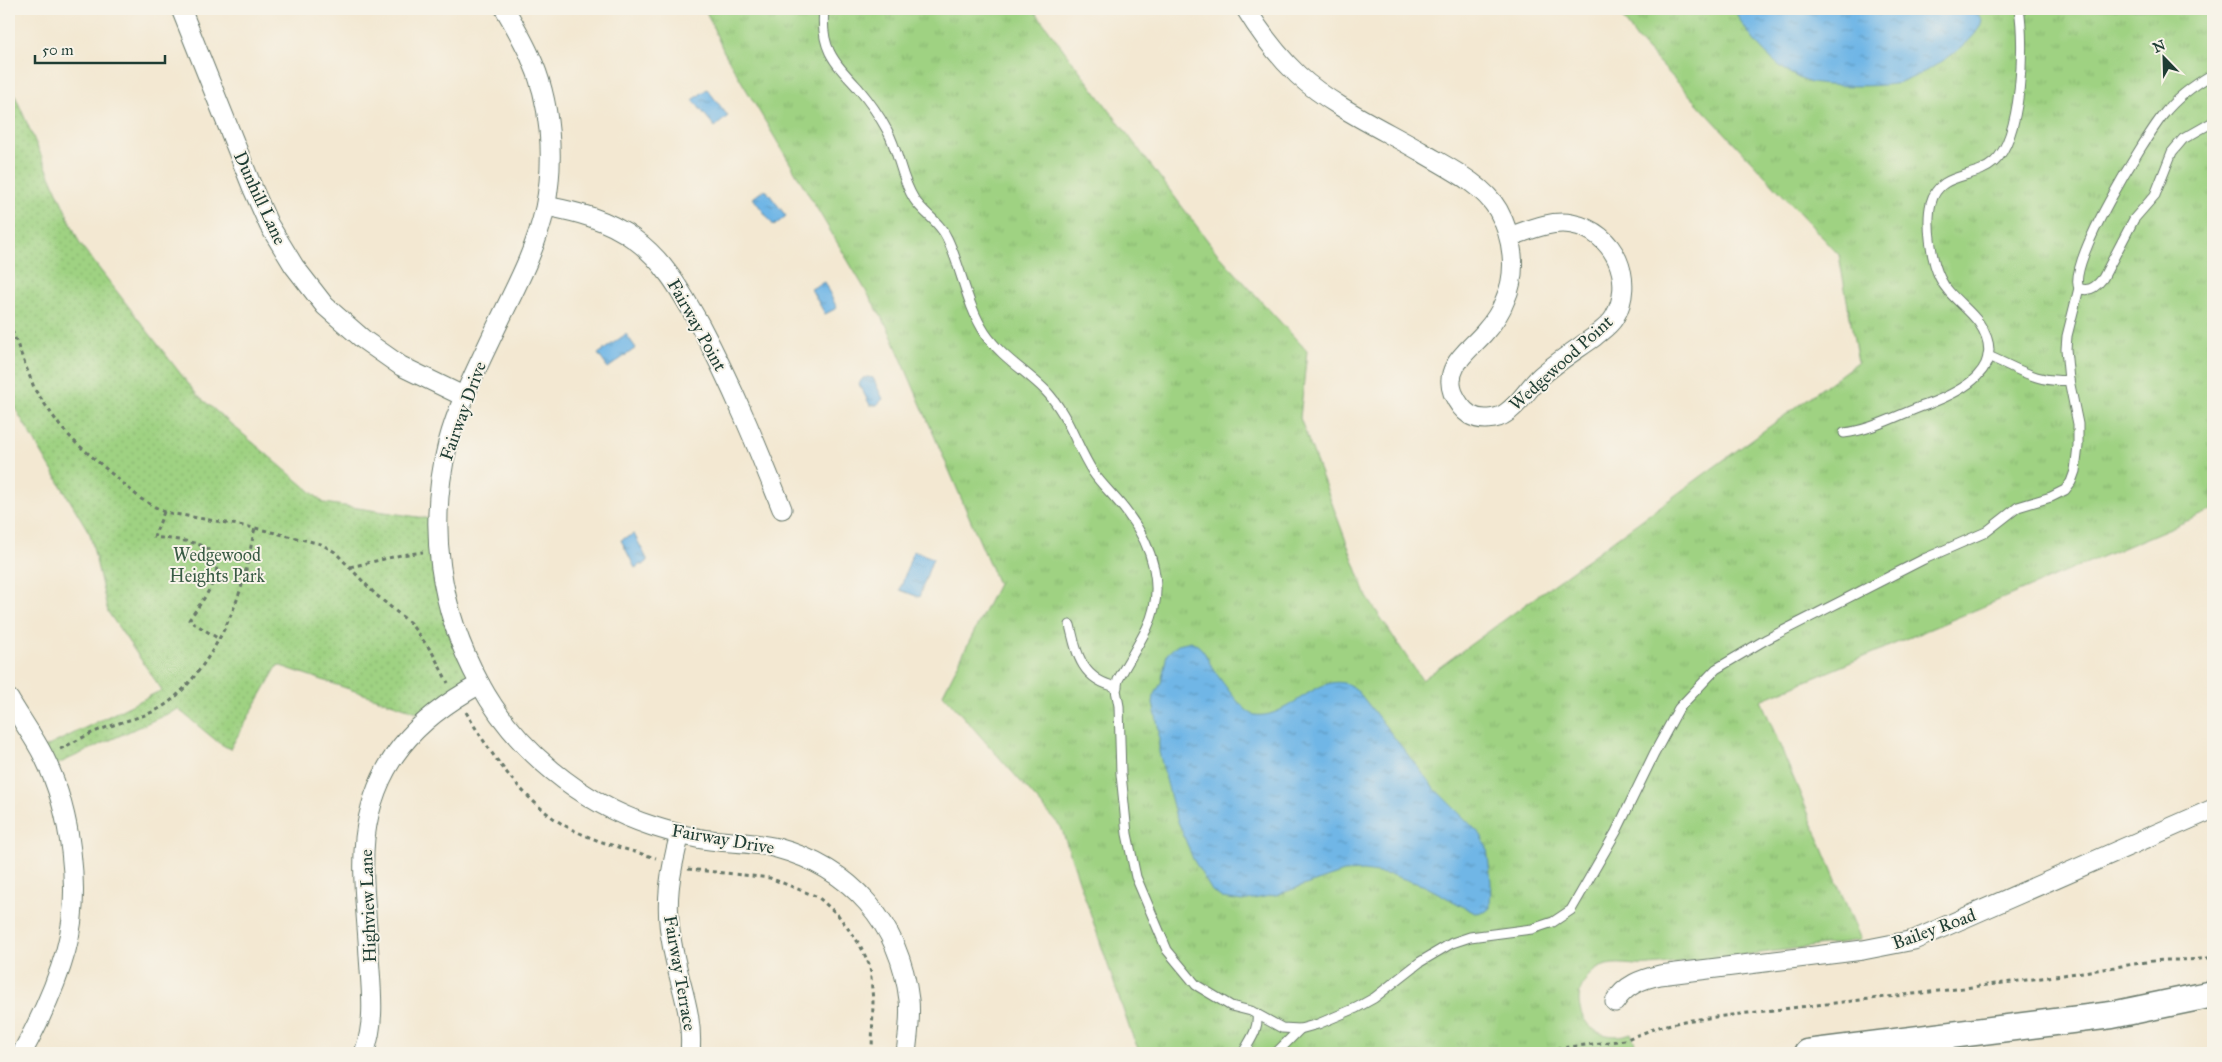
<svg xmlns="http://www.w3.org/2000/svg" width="2222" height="1062" font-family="'IM FELL Great Primer',serif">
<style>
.grass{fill:url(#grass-tufts);stroke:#5f885b}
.park{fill:url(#park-dots);stroke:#5f885b}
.water{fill:url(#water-ripples);stroke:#487a8d}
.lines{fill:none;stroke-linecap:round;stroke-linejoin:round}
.service-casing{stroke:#69796b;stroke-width:11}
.minor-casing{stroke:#69796b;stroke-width:21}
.secondary-casing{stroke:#69796b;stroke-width:29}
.path{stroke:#69796b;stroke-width:3;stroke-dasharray:4 4;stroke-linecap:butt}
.service{stroke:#fff;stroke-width:9}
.minor{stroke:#fff;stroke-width:19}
.secondary{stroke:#fff;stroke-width:26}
.labels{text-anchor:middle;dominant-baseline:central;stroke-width:4;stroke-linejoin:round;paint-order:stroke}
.street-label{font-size:18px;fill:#1f3d34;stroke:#f7f3e8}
.park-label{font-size:18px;fill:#395b44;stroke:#f7f3e8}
</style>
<defs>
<pattern id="grass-tufts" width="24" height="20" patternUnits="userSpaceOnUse" patternTransform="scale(1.25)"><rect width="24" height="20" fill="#9fd282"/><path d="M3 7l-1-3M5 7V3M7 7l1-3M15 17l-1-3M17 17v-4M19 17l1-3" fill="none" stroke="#88b571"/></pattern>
<pattern id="park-dots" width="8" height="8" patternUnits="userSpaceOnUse" patternTransform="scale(1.25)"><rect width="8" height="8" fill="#9fd282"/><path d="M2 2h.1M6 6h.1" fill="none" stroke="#88b571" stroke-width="1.8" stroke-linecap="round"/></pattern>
<pattern id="water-ripples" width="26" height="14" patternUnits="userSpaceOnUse" patternTransform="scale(1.25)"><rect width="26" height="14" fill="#70b6e6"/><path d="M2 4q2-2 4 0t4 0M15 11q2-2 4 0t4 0" fill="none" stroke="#5b95bb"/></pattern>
</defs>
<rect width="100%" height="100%" fill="#f7f3e8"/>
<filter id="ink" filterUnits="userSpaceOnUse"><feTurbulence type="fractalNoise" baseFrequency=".02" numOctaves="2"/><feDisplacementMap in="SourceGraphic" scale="10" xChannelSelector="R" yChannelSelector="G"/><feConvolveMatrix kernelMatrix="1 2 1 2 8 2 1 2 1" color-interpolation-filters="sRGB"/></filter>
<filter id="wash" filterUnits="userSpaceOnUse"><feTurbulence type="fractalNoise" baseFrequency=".0096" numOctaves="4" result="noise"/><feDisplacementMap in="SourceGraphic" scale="20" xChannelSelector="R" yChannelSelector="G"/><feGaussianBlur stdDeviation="1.12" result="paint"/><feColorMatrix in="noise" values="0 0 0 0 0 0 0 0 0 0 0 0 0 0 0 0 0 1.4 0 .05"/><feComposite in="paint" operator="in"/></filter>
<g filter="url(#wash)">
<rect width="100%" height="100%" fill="#f3e8d2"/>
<path class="grass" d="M705,9h328l184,244 90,98 -7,67 67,179 55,83 436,-318 -19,-107 -201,-215 -22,-31h597v501l-452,190 100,240c-70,10 -141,18 -211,25 -16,2 -34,-5 -49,2 -16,7 -25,25 -21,41 5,24 29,33 51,25l8,20h-499l-10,-23 -69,-203 -118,-133 55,-110 -110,-256 -164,-276z"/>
<polygon class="park" points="9,82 80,244 197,395 324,503 438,520 439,550 480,684 429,716 278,665 230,749 219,743 178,709 49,768 40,750 162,690 108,612 90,534 9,398"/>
<g class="water">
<path d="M1734,9h240l8,11c-4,24 -61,56 -83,63 -15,4 -76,4 -91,-1 -31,-11 -60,-44 -74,-73z"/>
<polygon points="707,89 728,116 715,127 693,100"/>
<polygon points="765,189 786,216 774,226 753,198"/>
<polygon points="824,282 837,308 825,314 811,289"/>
<polygon points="626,334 636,348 608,368 598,354"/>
<polygon points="867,377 873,378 883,399 877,405 870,405 859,384 862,379"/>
<polygon points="634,534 648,561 642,566 641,564 635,568 621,540"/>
<polygon points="913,551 933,558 919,597 900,590"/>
<path d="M1191,641c15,7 16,20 25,32 7,10 28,40 39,42 37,5 68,-53 102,-25l77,98 47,47 6,13 4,34 -1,26 -5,4 -10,1 -50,-27 -33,-11 -29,-4 -19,1 -68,23 -34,6 -20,-3 -10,-7 -19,-32 -18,-45 -16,-62v-22l-6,-27 1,-7 7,-13 6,-29 11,-10z"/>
</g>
</g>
<g filter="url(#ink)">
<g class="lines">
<g class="service-casing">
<g id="service">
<path d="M824,9c-4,39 9,52 34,79 11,13 21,27 29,42 12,22 14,49 27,69 10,15 26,23 33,39 15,31 19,66 38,95 16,24 41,38 60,57 24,25 30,54 48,82 10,15 25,27 35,42 25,33 38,75 19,114 -9,18 -20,35 -29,52l-2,10 3,16 2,68 6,60 9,43 31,73 29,35 35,21 20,5 31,17 18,1 18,-5 38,-16 18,-10 46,-36 32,-19 18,-6 62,-8 21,-7 18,-12 45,-78 38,-78 25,-46 37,-39 49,-29 159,-81 62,-27 32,-25 33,-10 14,-7 6,-8 4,-11 3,-25v-22l-9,-44 -3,-31 1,-13 12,-48"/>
<path d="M2213,74c-19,11 -36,23 -50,41 -18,23 -97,149 -84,173 10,5 18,-2 24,-10l31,-59 21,-24 17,-43 11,-13 30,-17"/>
<path d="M1988,356c27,11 50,28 81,24"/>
<path d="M1844,433c29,-3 55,-19 82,-28 35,-13 84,-37 53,-82 -11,-16 -31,-27 -39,-45 -9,-18 -14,-56 -9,-75 8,-32 43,-23 63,-41 28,-25 31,-118 25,-153"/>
<path d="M1070,625c7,30 12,55 47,62"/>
<path d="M1243,1053c7,-13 16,-23 14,-39"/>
<polyline points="1276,1053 1300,1029"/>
</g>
</g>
<g class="minor-casing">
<g id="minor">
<polyline points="181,9 253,189 269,225 294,266 325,306 364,340 401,366 465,397"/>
<path d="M505,9c9,16 18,31 25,47 21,45 25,104 15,152 -9,43 -32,84 -51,124 -17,36 -36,73 -46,111 -21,83 -9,166 32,241 35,65 101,119 172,142 19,6 39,12 58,14 22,3 45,2 67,8 74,20 123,75 132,152 2,17 -1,36 -3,53"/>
<path d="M1246,9c14,23 32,47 52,66 32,30 84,54 122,76 26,16 62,32 78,59 15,27 20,62 7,90 -4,11 -12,23 -20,32 -15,18 -42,34 -32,61 4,9 9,17 17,22 10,6 27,5 36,-2 14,-9 23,-26 35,-37 17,-15 35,-26 53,-39 7,-6 15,-11 20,-19 22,-37 1,-86 -42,-94 -21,-4 -43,6 -63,13"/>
<path d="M546,206c31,6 61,13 88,33 30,21 48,54 66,86 32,60 57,121 82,184"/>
<path d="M9,699c11,19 25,38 35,58 27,54 38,135 22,193 -10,36 -25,68 -43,101"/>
<path d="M680,834c-10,38 -16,70 -8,110 6,38 22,69 18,109"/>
<path d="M1615,1002c10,-17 27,-23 45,-27l203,-25 51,-10 299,-131"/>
<path d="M364,1053c12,-32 7,-64 5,-97 -2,-39 -8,-79 -4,-118 9,-76 51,-119 115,-154"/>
</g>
</g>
<g class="secondary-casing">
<polyline id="secondary" points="1807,1053 2112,1015 2213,994"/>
</g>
<g class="path">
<polyline points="9,323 35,390 60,426 75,442 141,499 164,512 255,528 321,544 335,552 375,594 410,623 432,652 448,683"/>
<path d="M164,512l-10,25c13,2 38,3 50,10 31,16 -3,55 -15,73l30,19"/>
<polyline points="350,567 401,555 423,552"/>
<path d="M466,712c23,40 52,81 90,108 30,20 66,28 100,38"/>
<path d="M60,749c15,-7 29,-16 45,-21 20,-8 42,-11 60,-23 33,-23 63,-76 75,-114 7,-20 10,-42 15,-63"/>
<polyline points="688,869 770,878 818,897 838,915 860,945 870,966 873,1001 872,1053"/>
<path d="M1542,1053l20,-5 62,-8 35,-13 25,-6c154,-20 309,-33 462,-59 22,-4 45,0 67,-5"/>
</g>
<use href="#service" class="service"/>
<use href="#minor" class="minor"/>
<use href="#secondary" class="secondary"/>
</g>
</g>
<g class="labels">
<g class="street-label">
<text transform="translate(260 198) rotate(65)">Dunhill Lane</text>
<text transform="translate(697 325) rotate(61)">Fairway Point</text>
<text transform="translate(1561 363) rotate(-42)">Wedgewood Point</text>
<text transform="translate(463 411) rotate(-70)">Fairway Drive</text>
<text transform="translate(723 839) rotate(10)">Fairway Drive</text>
<text transform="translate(368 906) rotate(-92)">Highview Lane</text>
<text transform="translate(1934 929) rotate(-20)">Bailey Road</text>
<text transform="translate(680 973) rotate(80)">Fairway Terrace</text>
</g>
<g class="park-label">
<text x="217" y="555">Wedgewood<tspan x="217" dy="21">Heights Park</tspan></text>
</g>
</g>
<rect width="2222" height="1062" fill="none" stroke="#f7f3e8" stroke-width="30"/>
<g transform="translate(2164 58) rotate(337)" stroke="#f7f3e8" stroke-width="4" paint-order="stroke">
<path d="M0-4L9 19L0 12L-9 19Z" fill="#1f3d34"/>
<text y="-8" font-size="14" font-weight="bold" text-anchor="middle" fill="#1f3d34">N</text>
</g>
<path d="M35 55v8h130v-8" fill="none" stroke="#1f3d34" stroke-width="2.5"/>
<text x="42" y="55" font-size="15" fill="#1f3d34" stroke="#f7f3e8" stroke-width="4" paint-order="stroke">50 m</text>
</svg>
